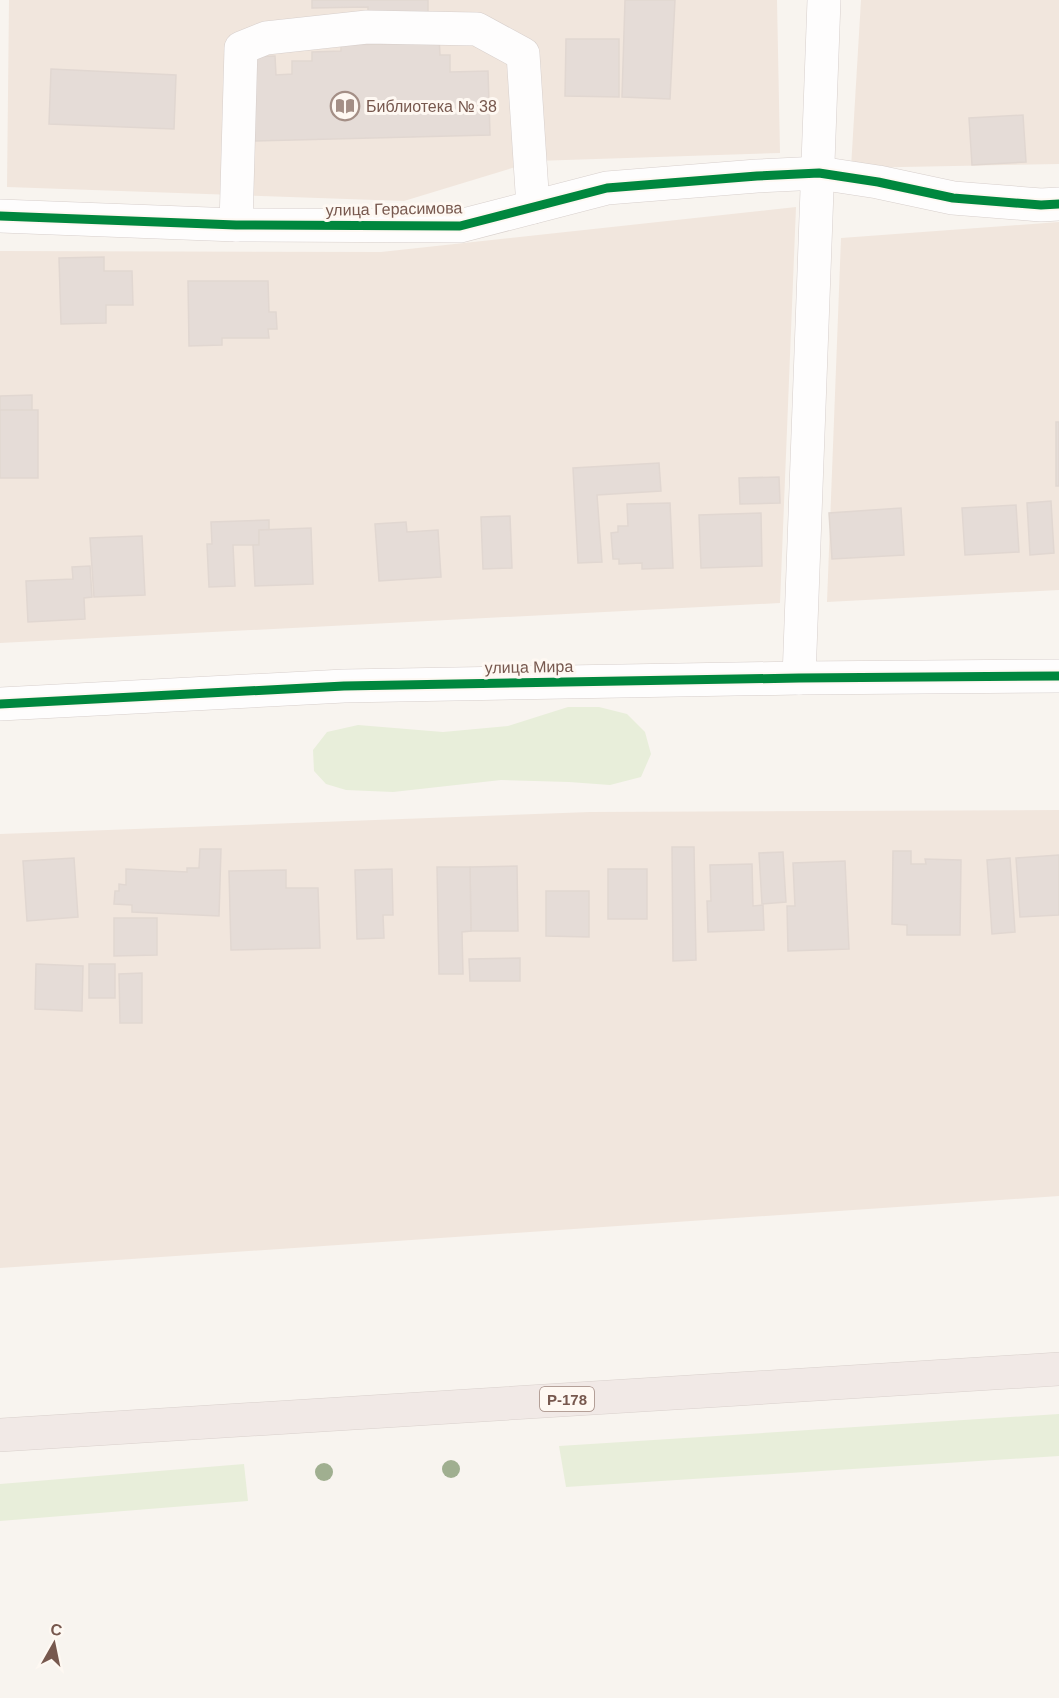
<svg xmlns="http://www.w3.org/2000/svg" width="1059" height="1698" font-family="Helvetica,sans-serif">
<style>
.residential{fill:#f1e6dd}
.green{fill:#e8eeda}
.building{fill:#e5dcd7;stroke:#e1d7d1;stroke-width:1.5}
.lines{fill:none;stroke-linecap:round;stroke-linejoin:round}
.minor-casing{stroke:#d7cfcc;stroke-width:34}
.highway-casing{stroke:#d9d0cc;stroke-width:34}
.minor{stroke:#fefdfd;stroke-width:33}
.highway{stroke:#f1e9e6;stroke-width:33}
.cycleway-casing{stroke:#fef8f2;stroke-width:13}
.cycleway{stroke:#00873e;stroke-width:9}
.tree{fill:#a0af90}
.labels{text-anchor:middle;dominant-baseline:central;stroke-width:6;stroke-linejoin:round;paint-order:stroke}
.shield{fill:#fef8f2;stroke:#a0887f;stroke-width:1.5}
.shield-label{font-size:15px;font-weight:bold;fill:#77584e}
.poi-label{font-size:16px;fill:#77584e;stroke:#fef8f2;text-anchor:start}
.street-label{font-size:16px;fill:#77584e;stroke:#fef8f2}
</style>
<rect width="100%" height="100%" fill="#f8f4ef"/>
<g class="residential">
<polygon points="9,0 777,0 780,153 535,161 404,201 7,187"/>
<polygon points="861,0 1059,0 1059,164 851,168"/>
<polygon points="796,207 780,603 0,643 0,251 381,252"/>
<polygon points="1059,222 1059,590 827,602 841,238"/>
<polygon points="1059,810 1059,1196 0,1268 0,834 590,812"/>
</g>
<g class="green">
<polygon points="568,707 599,707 627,714 645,732 651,754 641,777 610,785 569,782 501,780 393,792 346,790 326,784 314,771 313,750 327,732 358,725 443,732 508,726"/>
<polygon points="1059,1414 1059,1456 566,1487 559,1446"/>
<polygon points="244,1464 248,1501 0,1521 0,1484"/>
</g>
<g class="building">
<polygon points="312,0 428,0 428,14 368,14 368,7 312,8"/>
<polygon points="625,0 675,0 670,99 622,97"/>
<polygon points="439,38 440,55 450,55 450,72 488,71 490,135 252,141 250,57 275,56 276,75 292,74 292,61 312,61 312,52 341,51 341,45 426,43"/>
<polygon points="566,39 619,39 619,97 565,96"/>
<polygon points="51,69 176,75 174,129 49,124"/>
<polygon points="1023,115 1026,162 972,165 969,118"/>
<polygon points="104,257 104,271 132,271 133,305 106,305 106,323 61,324 59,258"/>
<polygon points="188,281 268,281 269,312 276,312 277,329 268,329 269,338 222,338 222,345 189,346"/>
<polygon points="32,395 32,411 0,410 0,396"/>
<rect x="0" y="410" width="38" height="68"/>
<rect x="1056" y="422" width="3" height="64"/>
<polygon points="659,463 661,491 597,495 602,562 578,563 573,468"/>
<polygon points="779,477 780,503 740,504 739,478"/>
<polygon points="1051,501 1054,553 1030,555 1027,503"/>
<polygon points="670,503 673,568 642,569 642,563 619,564 619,559 613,559 611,533 618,532 618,526 628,526 627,504"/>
<polygon points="1016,505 1019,552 965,555 962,508"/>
<polygon points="901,508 904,555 832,559 829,513"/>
<polygon points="761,513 762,566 701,568 699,515"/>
<polygon points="510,516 512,568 483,569 481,517"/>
<polygon points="269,520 269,530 259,530 259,545 233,545 235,586 209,587 207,544 212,544 211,522"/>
<polygon points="406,522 407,532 438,530 441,577 379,581 375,524"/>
<polygon points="311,528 313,584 255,586 253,545 259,545 259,530"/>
<polygon points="142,536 145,595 94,597 90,538"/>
<polygon points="90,566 92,597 84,598 85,619 28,622 26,581 73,579 72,567"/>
<polygon points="672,847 694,847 696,960 673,961"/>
<polygon points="200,849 221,849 219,916 132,912 132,905 114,904 115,891 119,891 119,884 126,885 126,869 187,872 187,868 199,868"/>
<polygon points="893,851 911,851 911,864 926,864 925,859 961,860 960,935 907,935 907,925 892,924"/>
<polygon points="783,852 786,902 762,904 759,853"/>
<polygon points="1059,855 1059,915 1020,917 1016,858"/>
<polygon points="74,858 78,917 27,921 23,861"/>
<polygon points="1010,858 1015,932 992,934 987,860"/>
<polygon points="845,861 849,949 788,951 787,906 795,906 793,863"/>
<polygon points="752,864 753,906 763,905 764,930 708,932 707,901 711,901 710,865"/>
<polygon points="517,866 518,931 471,931 470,867"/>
<polygon points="437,867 470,867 471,931 462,932 463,974 439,974"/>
<polygon points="392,869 393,915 383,915 384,938 357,939 355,870"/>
<rect x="608" y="869" width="39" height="50"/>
<polygon points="286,870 286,888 318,888 320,948 231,950 229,871"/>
<polygon points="546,891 589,891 589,937 546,936"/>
<polygon points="114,918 157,918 157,955 114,956"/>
<polygon points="520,958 520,981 470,981 469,959"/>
<polygon points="36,964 83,966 82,1011 35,1009"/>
<rect x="89" y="964" width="26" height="34"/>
<polygon points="142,973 142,1023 120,1023 119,974"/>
</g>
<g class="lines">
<g class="minor-casing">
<g id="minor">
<polyline points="0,216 236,225 460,226 607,188 757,176 819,173 878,182 953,198 1041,205 1059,204"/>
<polyline points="236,225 241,48 266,38 367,27 477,29 523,54 533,207"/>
<polyline points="799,678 824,0"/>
<polyline points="0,704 344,686 799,678 1059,676"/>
</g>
</g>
<g class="highway-casing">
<polyline id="highway" points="0,1435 1059,1369"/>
</g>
<use href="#minor" class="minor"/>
<use href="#highway" class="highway"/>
<g class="cycleway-casing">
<g id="cycleway">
<polyline points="0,216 236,225 460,226 607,188 757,176 819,173 878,182 953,198 1041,205 1059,204"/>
<polyline points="0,704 344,686 799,678 1059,676"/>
</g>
</g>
<use href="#cycleway" class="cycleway"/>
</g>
<g class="tree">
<circle cx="451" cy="1469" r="9"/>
<circle cx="324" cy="1472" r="9"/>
</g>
<defs>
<g id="library-ring" transform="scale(1.5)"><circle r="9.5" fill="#fef8f2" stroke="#a48f86" stroke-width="1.5"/><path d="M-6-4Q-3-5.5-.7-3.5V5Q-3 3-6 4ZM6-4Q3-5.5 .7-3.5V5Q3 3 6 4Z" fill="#a48f86"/></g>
</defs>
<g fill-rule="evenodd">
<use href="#library-ring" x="345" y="106"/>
</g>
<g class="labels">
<rect class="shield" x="540" y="1387" width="54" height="24" rx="4.5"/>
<g class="shield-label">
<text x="567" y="1399">Р-178</text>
</g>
<g class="poi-label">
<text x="366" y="106">Библиотека № 38</text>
</g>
<g class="street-label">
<text transform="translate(394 209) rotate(-1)">улица Герасимова</text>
<text transform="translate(529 667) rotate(-1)">улица Мира</text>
</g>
</g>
<g transform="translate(54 1644) rotate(9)" stroke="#fef8f2" stroke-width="4.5" paint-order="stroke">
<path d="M0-4.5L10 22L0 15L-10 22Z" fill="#77584e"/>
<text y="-9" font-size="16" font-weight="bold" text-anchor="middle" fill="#77584e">С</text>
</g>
</svg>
